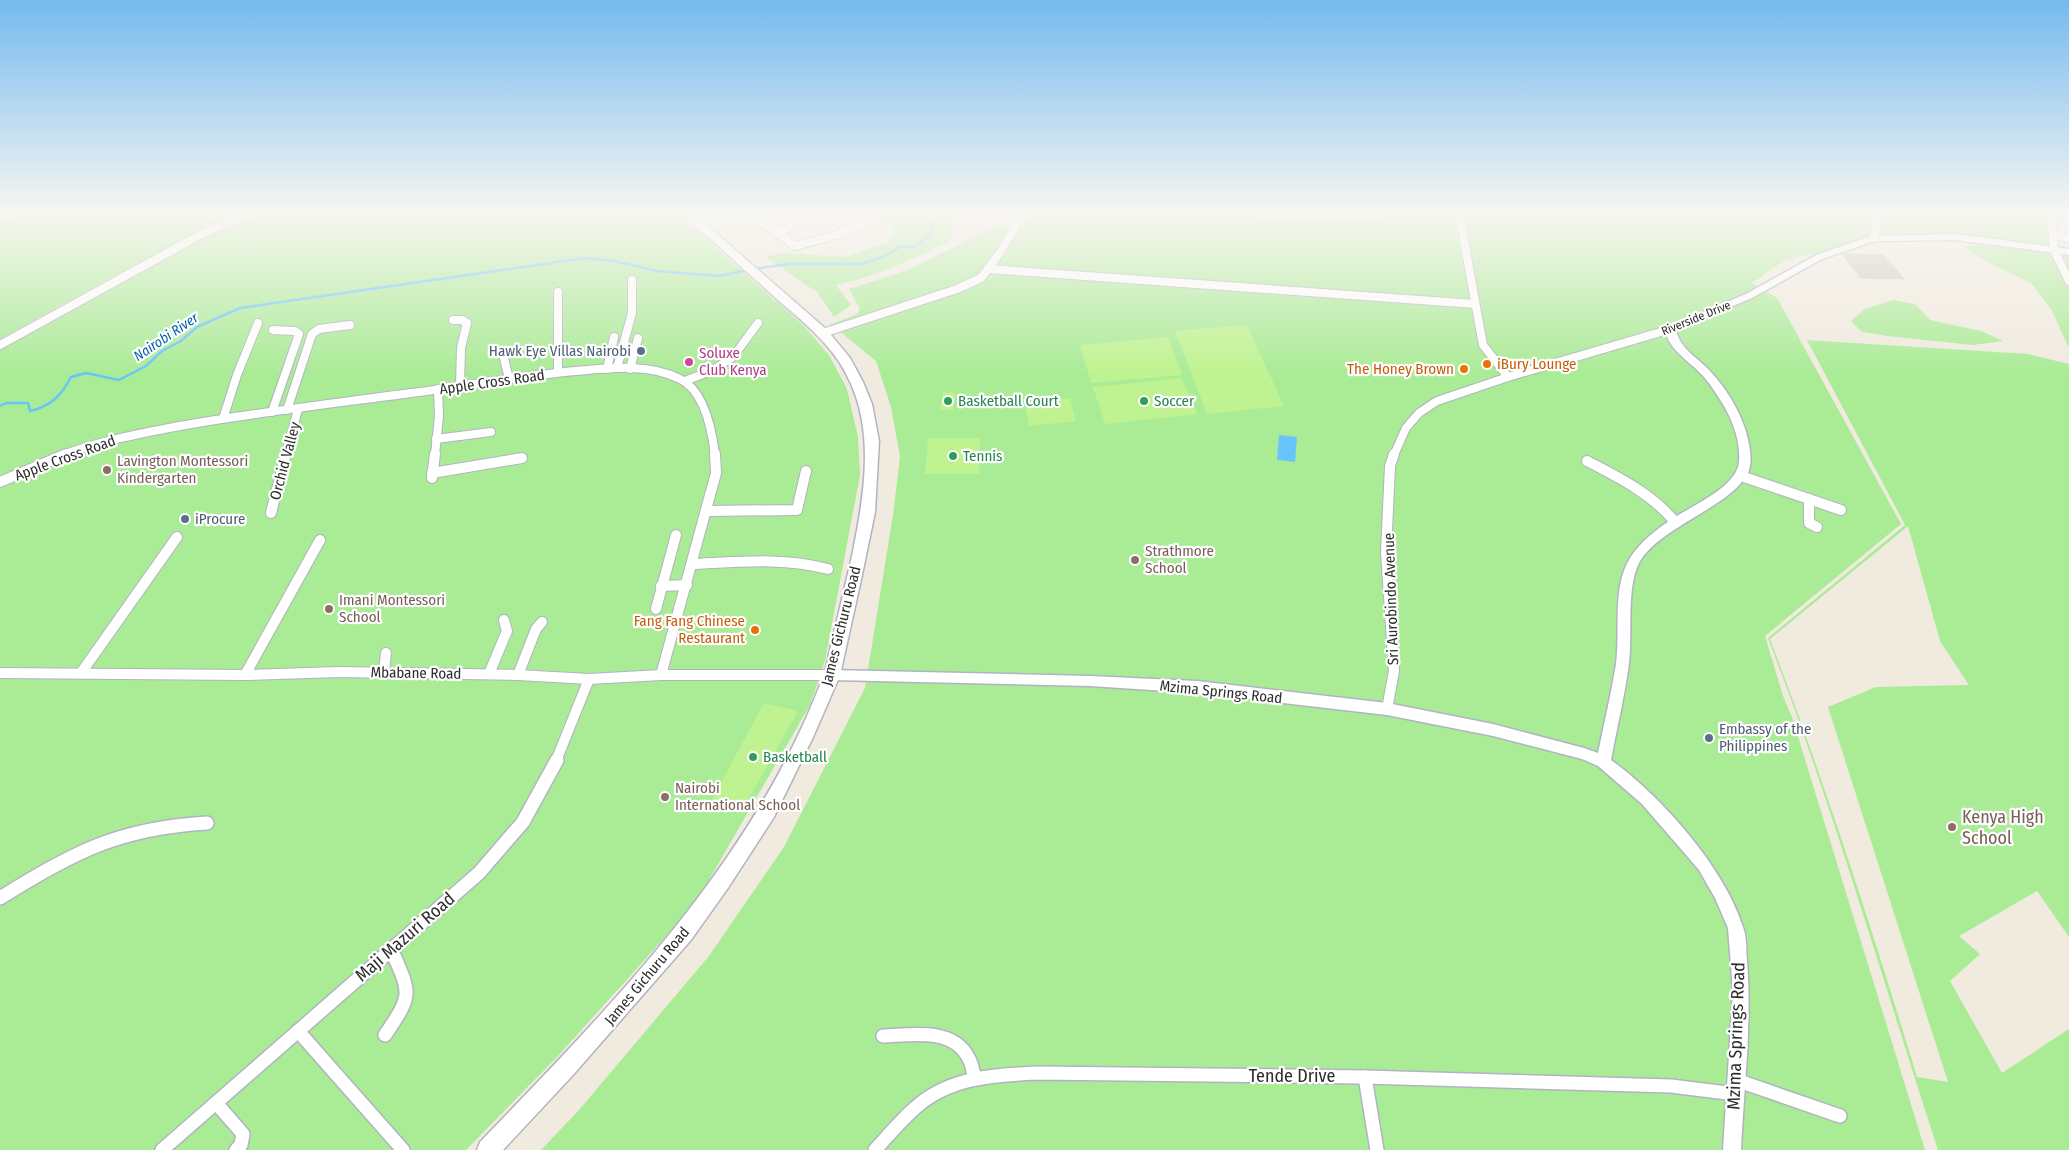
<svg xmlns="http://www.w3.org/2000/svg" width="2069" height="1150" font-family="'Fira Sans Condensed',sans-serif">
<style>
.green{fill:#aaeb96;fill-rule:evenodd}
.pitch{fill:#bff391}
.water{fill:#69c4fb}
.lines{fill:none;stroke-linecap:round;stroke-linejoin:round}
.stream{stroke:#69c4fb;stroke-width:2.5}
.building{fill:#cbc7be;stroke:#ccc7b7}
.minor-far2-casing{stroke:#b2b3c2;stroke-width:10}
.minor-far1-casing{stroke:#b2b3c2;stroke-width:12}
.minor-casing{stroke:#b2b3c2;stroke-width:16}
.tertiary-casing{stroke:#b2b3c2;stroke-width:3}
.secondary-casing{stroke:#b2b3c2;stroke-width:3}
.minor-far2{stroke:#fff;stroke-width:8}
.minor-far1{stroke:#fff;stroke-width:10}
.minor{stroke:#fff;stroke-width:13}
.tertiary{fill:#fff;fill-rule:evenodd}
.secondary{fill:#fff;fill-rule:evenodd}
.service-dot{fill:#5c6f8a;stroke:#fff;stroke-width:2}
.hotel-dot{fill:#d1479c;stroke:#fff;stroke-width:2}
.food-dot{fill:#e8710a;stroke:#fff;stroke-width:2}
.leisure-dot{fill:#2e9e5b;stroke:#fff;stroke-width:2}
.education-dot{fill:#8d6e63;stroke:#fff;stroke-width:2}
.labels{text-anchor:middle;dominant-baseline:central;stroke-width:4.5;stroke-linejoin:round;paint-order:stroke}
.far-street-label{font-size:12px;fill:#2d2d2d;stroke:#fff}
.far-water-label{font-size:14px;font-style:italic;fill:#0060ae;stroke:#fff}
.service-label{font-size:15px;fill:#4e5e75;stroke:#fff;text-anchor:start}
.hotel-label{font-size:15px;fill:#b23c85;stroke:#fff;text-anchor:start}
.food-label{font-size:15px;fill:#c56008;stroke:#fff;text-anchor:end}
.street-label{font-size:15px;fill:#2d2d2d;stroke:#fff}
.leisure-label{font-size:15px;fill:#27864d;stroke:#fff;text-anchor:start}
.education-label{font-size:15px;fill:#785e54;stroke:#fff;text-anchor:start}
.near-education-label{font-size:18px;fill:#785e54;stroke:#fff;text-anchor:start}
.near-street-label{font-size:18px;fill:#2d2d2d;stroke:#fff}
</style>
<rect width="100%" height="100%" fill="#f0eadf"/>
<g class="green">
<path d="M0,213h242c-84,36 -162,82 -242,126z"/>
<polygon points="275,213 675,213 693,227 804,326 829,355 847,389 858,437 860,475 825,661 810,705 695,904 557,1057 466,1150 0,1150 0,350 212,234 249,219"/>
<path d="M889,213h73l-10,8 -1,19c-38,19 -73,36 -115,45l15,20 -17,12 -16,-24 -52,-36 16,-4 65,4 41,-15 6,-14 -15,-11z"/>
<polygon points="1033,213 2045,213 2050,247 1952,233 1905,232 1785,260 1752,283 1777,298 1901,524 1765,636 1783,696 1792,717 1925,1150 541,1150 579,1110 709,956 784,847 865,688 893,515 900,457 891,407 876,361 843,334 829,325 857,314 860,309 849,289 908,270 994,227 1027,221"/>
<polygon points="1980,244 2069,256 2069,348 2051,309 2031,283 1983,260 1963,247"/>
<polygon points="1893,300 1915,304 1930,320 1981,331 2003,341 1973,345 1888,336 1862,332 1851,321 1865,309"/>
<path d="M1807,340l221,14 41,10v573l-32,-46 -78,45 21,18 -30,27 52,92 67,-44v121h-131c-56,-171 -105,-344 -170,-512l137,-113zM1908,526l32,115 29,44 -93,2 -48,20 120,375 -31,-5c-45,-148 -92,-294 -147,-438z"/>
</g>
<g class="pitch">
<polygon points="1247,325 1284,406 1207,414 1175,331"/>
<polygon points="1168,337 1182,375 1091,383 1080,345"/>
<polygon points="1182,378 1197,414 1105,424 1093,387"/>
<polygon points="943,392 956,393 953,410 940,410"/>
<polygon points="1070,398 1076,421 1029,426 1024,402"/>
<polygon points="928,438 980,438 979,474 925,474"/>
<polygon points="764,703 798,711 741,812 710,803"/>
</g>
<polygon class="water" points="1279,435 1297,437 1295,462 1277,460"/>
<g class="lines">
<g class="stream">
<polyline points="754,269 788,264 861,264 883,257 900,247 914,247 928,237 938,215 942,213"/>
<path d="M0,406l6,-3h22l2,8c21,-5 31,-15 41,-34l15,-4 33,7 27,-14 16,-15 19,-10 16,-14 43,-19 345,-50 29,3 43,10 61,5 30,-6"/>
</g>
</g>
<polygon class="building" points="1842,254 1884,255 1904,279 1861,278"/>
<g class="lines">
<g class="minor-far2-casing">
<g id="minor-far2">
<polyline points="750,213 795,246 836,235 871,220"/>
<polyline points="1196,213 1218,213"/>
<polyline points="1459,213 1483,345 1508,377"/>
<polyline points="2051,213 2054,250 2069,281"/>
<polyline points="2063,213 2069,214"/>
<polyline points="1265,217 1389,213"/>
<polyline points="0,218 18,213"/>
<polyline points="779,235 796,221"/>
<polyline points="2053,235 2069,238"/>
<polyline points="1874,238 1879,213"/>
<polyline points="989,269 1475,304"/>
<polyline points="558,292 558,372"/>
<polyline points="453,320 462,320 467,323 461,348 460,386"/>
<polyline points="823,333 957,289 981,278 1001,251 1023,213"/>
<polyline points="0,345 198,236 228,222 257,213"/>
<polyline points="503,354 509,379"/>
<polyline points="617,368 632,313 632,280"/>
<polyline points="607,369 614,337"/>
<polyline points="630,369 638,338"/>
<polyline points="685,381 713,370 733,357 758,323"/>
<polyline points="287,410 312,334 319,329 350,325"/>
<polyline points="272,412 299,334 295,331 273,330"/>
<polyline points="223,419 237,375 258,323"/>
<polyline points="436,439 491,432"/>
<path d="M63,455c34,-13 70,-20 106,-27 80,-15 161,-24 242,-35 55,-7 109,-17 165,-22 33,-3 73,-8 104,8 25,12 32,51 35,76"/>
<polyline points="286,455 298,409"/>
<polyline points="435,455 439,416 438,389"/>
<polyline points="1394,455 1406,428 1419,413 1437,401 1508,377 1671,329"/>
</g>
</g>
<g class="minor-far1-casing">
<g id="minor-far1">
<path d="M1587,461c33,17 65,33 89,62"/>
<polyline points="432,473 522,458"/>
<polyline points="1741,476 1841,510"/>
<polyline points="432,478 435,454"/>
<polyline points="0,482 66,454"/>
<polyline points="1809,499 1809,523 1817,527"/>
<polyline points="706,511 797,510 806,471"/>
<polyline points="271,513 286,454"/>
<path d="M692,564c46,-2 91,-7 136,5"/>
<polyline points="661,586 687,585"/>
<polyline points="656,609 676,535"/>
<polyline points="384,672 386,653"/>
<polyline points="0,673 245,675 339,672 518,675 589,679 661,675 832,675"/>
<polyline points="81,673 177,537"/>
<polyline points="489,674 507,631 504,620"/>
<polyline points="245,675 320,540"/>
<polyline points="518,675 536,629 542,622"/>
<polyline points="661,675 716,473 715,454"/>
<polyline points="1387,709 1394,671 1386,552 1390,466 1394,454"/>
<polyline points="556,761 589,679"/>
</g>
</g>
<g class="minor-casing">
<g id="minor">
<path d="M0,898c73,-46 120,-70 207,-75"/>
<polyline points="298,1031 403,1150"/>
<path d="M385,1035c28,-41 26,-41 6,-86"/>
<path d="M883,1036c28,-1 69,-9 85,21 4,6 5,15 7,22"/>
<polyline points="1365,1077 1377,1150"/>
<polyline points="1736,1080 1840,1116"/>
<polyline points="216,1103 243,1134 241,1145 236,1150"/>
<polyline points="162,1150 479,873 523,822 557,760"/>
<path d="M875,1150c13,-14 25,-29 40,-42 34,-31 79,-33 123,-35l327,4 306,9 64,8"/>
</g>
</g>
<g class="tertiary-casing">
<path id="tertiary" d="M1956,234l113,15v6l-113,-15 -81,1 -53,18 -70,39 -76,32c4,18 19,26 31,38 21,21 40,53 43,83 1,7 1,15 -2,22 -17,33 -81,51 -106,85 -17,24 -9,75 -13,105 -4,32 -12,64 -18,97 50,36 113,107 132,167 4,10 3,23 4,34 5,62 -3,126 -6,189h-18l10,-159 -5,-63 -13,-30 -16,-28 -57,-66 -44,-38 -16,-7 -89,-23 -106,-21 -190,-22 -107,-7 -258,-6 -5,-1 -2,-4 2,-4 5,-1 258,6 107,5 190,22 106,21 91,24 14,5c6,-29 13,-59 18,-89 5,-36 -6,-83 19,-113 11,-14 26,-25 40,-34 19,-12 62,-31 64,-55 2,-24 -9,-48 -22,-67 -5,-8 -10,-15 -16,-21 -10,-11 -40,-30 -34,-47l79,-33 70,-39 55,-19z"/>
</g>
<g class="secondary-casing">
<path id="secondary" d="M682,213h11l134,117 23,28 13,24 9,22 7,37 -4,71 -13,63 -22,100 -26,60 -40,82 -46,71 -37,52 -118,135 -70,75h-26l3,-8c134,-139 274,-281 343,-465 5,-14 7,-29 11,-44 6,-25 12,-51 18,-77 11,-55 23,-118 -1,-172 -15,-36 -44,-59 -73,-84 -21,-19 -42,-38 -63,-57 -11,-9 -24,-19 -33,-30z"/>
</g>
<use href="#minor-far2" class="minor-far2"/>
<use href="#minor-far1" class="minor-far1"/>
<use href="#minor" class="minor"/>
<use href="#tertiary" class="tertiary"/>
<use href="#secondary" class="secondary"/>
</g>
<linearGradient id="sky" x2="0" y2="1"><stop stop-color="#75baf0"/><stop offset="0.57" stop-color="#f8f6f1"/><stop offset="1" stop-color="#f8f6f1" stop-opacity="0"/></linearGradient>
<rect width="2069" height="374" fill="url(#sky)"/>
<g class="service-dot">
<circle cx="641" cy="351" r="5"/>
<circle cx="185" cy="519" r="5"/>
<circle cx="1709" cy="738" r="5"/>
</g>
<circle class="hotel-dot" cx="689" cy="362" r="5"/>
<g class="food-dot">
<circle cx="1487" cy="364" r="5"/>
<circle cx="1464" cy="369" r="5"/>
<circle cx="755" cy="630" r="5"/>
</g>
<g class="leisure-dot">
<circle cx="948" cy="401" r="5"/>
<circle cx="1144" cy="401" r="5"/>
<circle cx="953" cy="456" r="5"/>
<circle cx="753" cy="757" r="5"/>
</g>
<g class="education-dot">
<circle cx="107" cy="470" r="5"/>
<circle cx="1135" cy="560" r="5"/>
<circle cx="329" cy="609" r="5"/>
<circle cx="665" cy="797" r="5"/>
<circle cx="1952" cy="827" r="5"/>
</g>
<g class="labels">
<g class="far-street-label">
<text transform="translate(1696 318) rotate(-22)">Riverside Drive</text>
</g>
<g class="far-water-label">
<text transform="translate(166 337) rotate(-34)">Nairobi River</text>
</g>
<g class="service-label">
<text x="631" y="351" text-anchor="end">Hawk Eye Villas Nairobi</text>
<text x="195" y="519">iProcure</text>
<text x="1719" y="729">Embassy of the<tspan x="1719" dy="17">Philippines</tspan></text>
</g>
<g class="hotel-label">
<text x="699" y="353">Soluxe<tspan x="699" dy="17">Club Kenya</tspan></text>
</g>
<g class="food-label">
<text x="1497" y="364" text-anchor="start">iBury Lounge</text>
<text x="1454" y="369">The Honey Brown</text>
<text x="745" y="621">Fang Fang Chinese<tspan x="745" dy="17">Restaurant</tspan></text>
</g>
<g class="street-label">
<text transform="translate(492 382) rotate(-8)">Apple Cross Road</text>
<text transform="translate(65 458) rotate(-20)">Apple Cross Road</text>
<text transform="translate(285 461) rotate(-75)">Orchid Valley</text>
<text transform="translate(1391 599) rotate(-92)">Sri Aurobindo Avenue</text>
<text transform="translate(841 626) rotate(-76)">James Gichuru Road</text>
<text transform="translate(416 673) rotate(1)">Mbabane Road</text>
<text transform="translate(1221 692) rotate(6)">Mzima Springs Road</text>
<text transform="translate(647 976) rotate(-50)">James Gichuru Road</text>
</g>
<g class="leisure-label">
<text x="958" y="401">Basketball Court</text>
<text x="1154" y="401">Soccer</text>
<text x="963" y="456">Tennis</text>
<text x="763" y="757">Basketball</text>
</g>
<g class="education-label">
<text x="117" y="461">Lavington Montessori<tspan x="117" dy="17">Kindergarten</tspan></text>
<text x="1145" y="551">Strathmore<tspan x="1145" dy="17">School</tspan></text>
<text x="339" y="600">Imani Montessori<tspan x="339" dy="17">School</tspan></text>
<text x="675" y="788">Nairobi<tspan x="675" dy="17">International School</tspan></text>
</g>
<g class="near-education-label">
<text x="1962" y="817">Kenya High<tspan x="1962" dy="21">School</tspan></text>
</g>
<g class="near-street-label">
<text transform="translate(405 937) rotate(-41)">Maji Mazuri Road</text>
<text transform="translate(1736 1036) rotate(-88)">Mzima Springs Road</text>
<text x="1292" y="1076">Tende Drive</text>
</g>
</g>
</svg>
